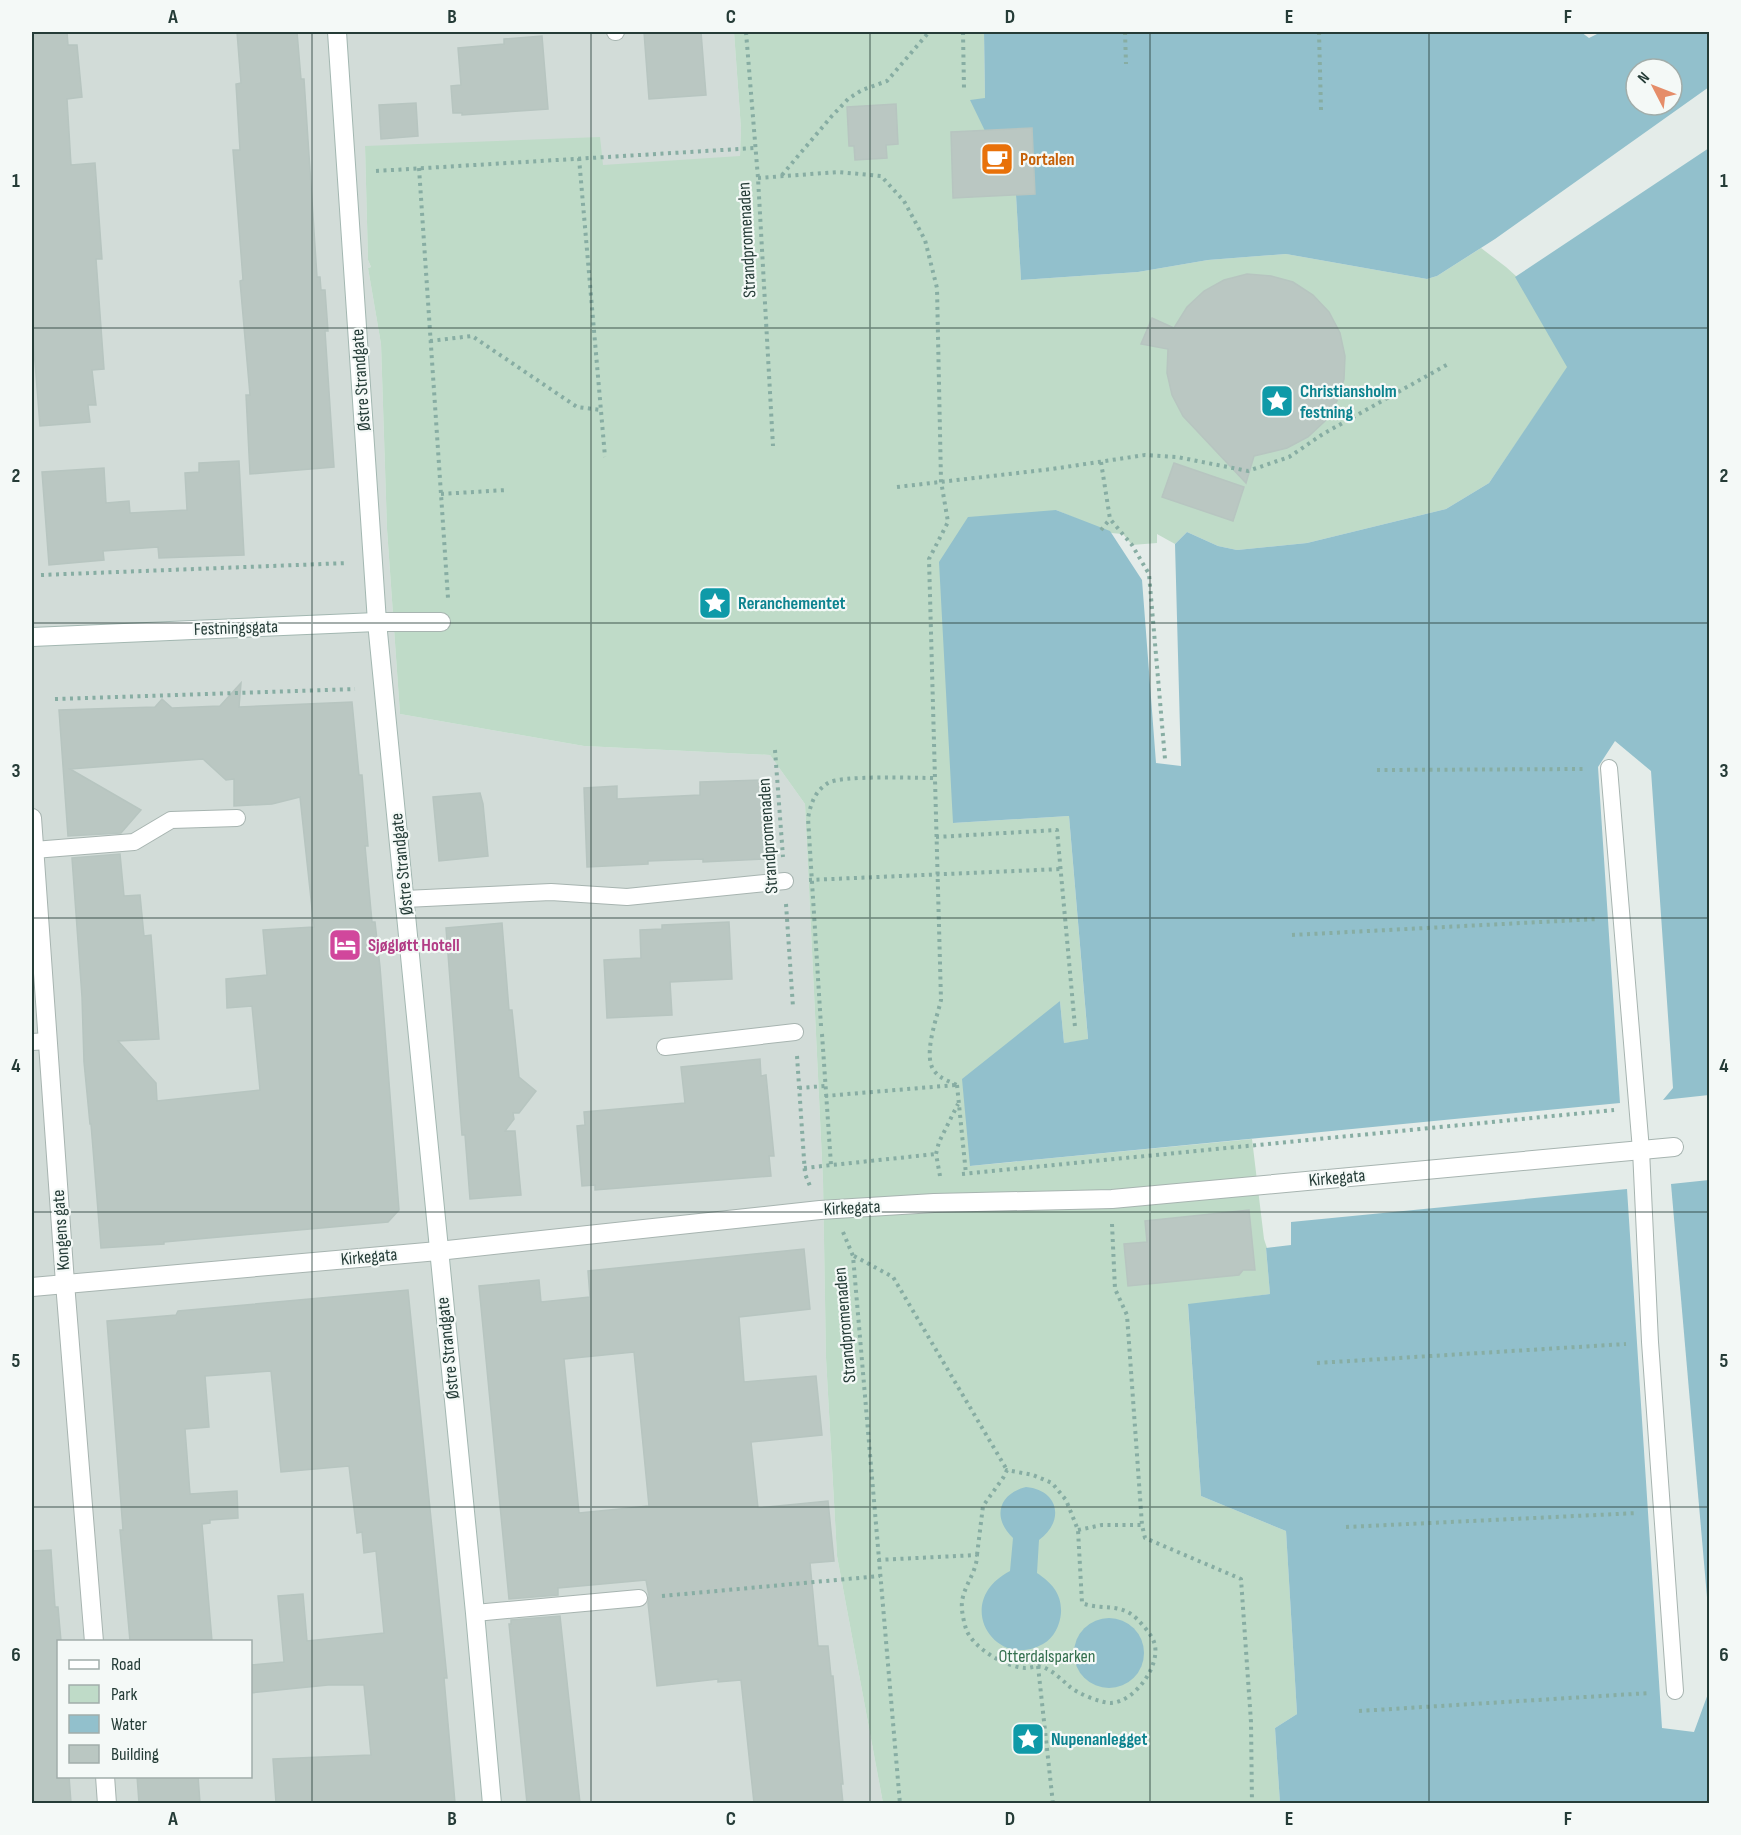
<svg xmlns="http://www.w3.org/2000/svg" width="1741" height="1835" font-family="'Sofia Sans Condensed',sans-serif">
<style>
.built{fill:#d2dcd8;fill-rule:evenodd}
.green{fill:#bfdbc8}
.water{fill:#92c0cc;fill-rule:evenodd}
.building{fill:#bac7c2;stroke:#b7c5c0;stroke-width:1.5;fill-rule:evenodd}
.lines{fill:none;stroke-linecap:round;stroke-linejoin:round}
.lane-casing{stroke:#a7b4b0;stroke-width:18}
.street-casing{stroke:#a7b4b0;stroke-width:20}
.secondary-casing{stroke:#a3b7b1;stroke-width:20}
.path{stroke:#87ada3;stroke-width:4;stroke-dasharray:3 4.5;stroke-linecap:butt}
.lane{stroke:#fff;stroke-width:16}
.street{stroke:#fff;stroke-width:18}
.secondary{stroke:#fff;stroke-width:18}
.grid{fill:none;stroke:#253c37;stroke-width:1.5;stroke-opacity:0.55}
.labels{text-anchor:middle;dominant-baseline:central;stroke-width:4.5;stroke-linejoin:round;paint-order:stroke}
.food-label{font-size:18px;font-weight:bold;fill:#c56008;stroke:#f4f9f7;text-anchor:start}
.street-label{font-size:18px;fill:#253c37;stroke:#f4f9f7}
.culture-label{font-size:18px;font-weight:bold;fill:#0d838f;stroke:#f4f9f7;text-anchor:start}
.hotel-label{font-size:18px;font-weight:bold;fill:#b23c85;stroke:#f4f9f7;text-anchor:start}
.park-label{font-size:18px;fill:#336f4d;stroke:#f4f9f7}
.neatline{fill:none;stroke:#253c37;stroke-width:2}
.grid-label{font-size:20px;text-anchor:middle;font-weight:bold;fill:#253c37}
</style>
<rect width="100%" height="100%" fill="#e4ece9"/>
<path class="built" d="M32,32h702l7,97 -9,264 -367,-247 3,114 3,7 -3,1 13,76 6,185 13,185 184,32 186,9 35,49 18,377 3,177 11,198 46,247 -851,1zM58,1642h192v134h-192z"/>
<polygon class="green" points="734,32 984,32 985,98 1016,195 1021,280 1138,272 1208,260 1286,254 1427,279 1437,276 1481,248 1506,267 1516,276 1568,367 1489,483 1446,509 1307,543 1237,550 1218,546 1187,532 1175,544 1157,534 1157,543 1132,545 1123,534 1111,533 1056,510 953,823 1069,816 1088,1040 1064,1043 1060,1001 970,1166 1252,1139 1264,1239 1267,1248 1266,1248 1270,1294 1188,1305 1201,1496 1286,1531 1297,1714 1275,1728 1280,1803 883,1803 837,1556 826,1358 823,1181 805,804 770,755 584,746 400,714 387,529 381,344 368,268 371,267 368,260 365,146 600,137 603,165 740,156 741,129"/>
<g class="water">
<path d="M984,32h597l8,6 12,-6h108v55l-214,152 -58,37 -10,3 -141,-25 -78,6 -70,12 -117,8 -5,-85 -46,-95 15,-2zM1636,69h36v36h-36z"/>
<polygon points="1709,148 1709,1095 1663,1100 1673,1088 1651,771 1615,741 1598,767 1620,1103 970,1166 962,1079 1060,1001 1064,1043 1088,1039 1069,816 953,823 939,562 968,517 1056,510 1110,531 1142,580 1156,763 1181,766 1175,544 1187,532 1218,546 1237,550 1307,543 1446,509 1489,483 1567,367 1515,277"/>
<polygon points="1709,1180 1710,1180 1709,1620 1671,1184"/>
<polygon points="1627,1189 1662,1728 1694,1732 1709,1691 1709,1803 1280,1803 1275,1728 1297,1714 1286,1531 1201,1496 1188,1304 1270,1294 1266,1248 1291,1245 1291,1222"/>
<path d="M1026,1487c33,3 39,34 13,53l-2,33c15,10 25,21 24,40 -1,12 -7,25 -18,31 -48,27 -92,-42 -33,-73l3,-33c-21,-20 -15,-44 13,-51z"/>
<circle cx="1109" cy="1653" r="35"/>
</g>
<g class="building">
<polygon points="32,32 67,32 68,45 77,45 82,97 67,99 71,165 95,163 102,259 96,259 104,369 92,370 96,405 88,405 90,422 40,426 32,324"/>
<polygon points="237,32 297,32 301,79 304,79 317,277 320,277 321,290 325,290 328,331 325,331 334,467 250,474 246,395 250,395 240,281 243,280 233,150 240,150 236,84 241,83"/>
<polygon points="644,32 701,32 706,95 649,99"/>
<polygon points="542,36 548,109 462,115 462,113 453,113 451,86 461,85 458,48 504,44 504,39"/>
<polygon points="416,103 418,136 381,139 379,105"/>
<polygon points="896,104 898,144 886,145 887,158 855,160 854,146 849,146 847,107"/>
<polygon points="1032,128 1035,194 953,198 951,132"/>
<polygon points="1247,274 1271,276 1293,282 1313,295 1329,312 1340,333 1345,356 1344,379 1337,401 1325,421 1308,437 1287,448 1254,456 1246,483 1183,416 1172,395 1167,373 1168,349 1141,344 1152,318 1174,328 1187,307 1204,291 1224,280"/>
<polygon points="239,461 244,555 159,558 158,547 103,551 104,560 49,565 42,472 104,468 106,503 129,501 130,513 187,510 185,473 199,472 199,463"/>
<polygon points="1174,463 1244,487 1233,521 1162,497"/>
<polygon points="241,683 239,707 352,702 359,775 362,775 368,846 365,846 372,922 375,922 380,967 399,1210 388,1222 164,1242 164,1244 101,1248 91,1124 90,1124 84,1062 82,997 72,858 120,854 124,896 140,895 144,936 151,935 159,1039 118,1041 156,1083 157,1101 260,1090 252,1006 227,1008 226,979 267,975 263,930 314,927 300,797 272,804 234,806 234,779 226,780 203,759 70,769 141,810 121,833 68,836 59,710 155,707 162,699 172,708 220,706"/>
<polygon points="761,780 764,859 703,862 703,859 648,861 648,864 587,867 584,788 617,786 617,799 700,795 700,782"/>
<polygon points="480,793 483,804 488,856 439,861 433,797"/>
<polygon points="729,922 732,979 670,982 672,1015 607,1018 604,960 641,958 640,930 662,929 662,925"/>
<polygon points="502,923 509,1010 512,1010 519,1077 536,1091 519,1113 513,1113 514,1119 505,1131 515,1131 521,1195 470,1199 465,1135 462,1135 446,928"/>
<polygon points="760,1059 761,1076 766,1075 774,1156 769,1156 771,1176 595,1190 595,1185 582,1186 577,1126 585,1125 584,1112 685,1103 681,1067"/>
<polygon points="1249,1210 1255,1270 1243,1270 1239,1275 1128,1286 1124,1244 1147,1242 1145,1221"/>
<path d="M804,1249l6,60 -71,8 5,65 72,-6 6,59 -71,7 7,66 70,-7 6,60 -24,2 8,83h10l3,30h2l10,108h-2l2,19h-89l-13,-123 -23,2v-3l-61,7 -9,-83 1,-7 -3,-16 -88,8v7l-49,4 -30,-313 60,-6 2,22 49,-5 -2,-26zM634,1352l15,154 -70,7 -15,-154z"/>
<polygon points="408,1290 447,1678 444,1678 455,1803 276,1803 273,1759 371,1755 364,1685 328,1685 250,1693 250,1665 284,1662 278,1596 303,1594 307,1641 384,1633 376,1551 364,1553 362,1532 357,1533 349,1466 281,1472 271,1371 205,1376 209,1427 185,1429 190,1494 237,1491 238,1518 210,1520 210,1523 202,1524 212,1641 130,1641 120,1530 123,1530 107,1321 176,1315 178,1311"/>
<polygon points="51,1550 55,1607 58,1607 61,1641 58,1641 58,1776 69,1776 71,1803 32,1803 32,1551"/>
<polygon points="560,1616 580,1803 527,1803 509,1624 511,1624 511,1620"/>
<polygon points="137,1776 198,1776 200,1803 139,1803"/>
</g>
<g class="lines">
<g class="lane-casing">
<g id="lane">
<polyline points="615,32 616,32"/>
<polyline points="1609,768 1641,1150 1650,1342 1675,1691"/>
<polyline points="34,850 134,842 171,820 237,818"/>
<polyline points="405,899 551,892 627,897 785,881"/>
<polyline points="32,1042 48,1041"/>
<polyline points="665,1047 795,1032"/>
<polyline points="475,1613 639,1598"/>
</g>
</g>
<g class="street-casing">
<g id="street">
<polyline points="377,622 441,622"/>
<polyline points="32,818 65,1283 94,1642"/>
<polyline points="32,1287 438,1251 820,1210 934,1203 1112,1199 1674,1147"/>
<polyline points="105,1776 107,1804"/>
</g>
</g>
<g class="secondary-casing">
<g id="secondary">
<polyline points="337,32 377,622 475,1613 492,1804"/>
<polyline points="32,637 377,622"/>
</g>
</g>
<g class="path">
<polyline points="746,32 758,178 773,446"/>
<polyline points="963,32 964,89"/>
<polyline points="1125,32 1126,64"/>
<polyline points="1319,32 1321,110"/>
<polyline points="579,158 605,457"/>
<polyline points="419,168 448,598"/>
<polyline points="376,171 755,148"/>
<polyline points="782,175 831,117 848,99 862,90 887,81 929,32"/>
<path d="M758,178l80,-6 43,4 23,25 21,39 12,48 4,193 7,41 -19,37 12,441c-4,18 -20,59 -5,73 5,6 15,9 21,12"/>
<polyline points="430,341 472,336 577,407 601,410"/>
<polyline points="1101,462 1110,519 1132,545 1149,574 1165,759"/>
<polyline points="897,487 1052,469 1145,455 1177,457 1248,471 1289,457 1323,434 1450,363"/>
<polyline points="441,494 506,490"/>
<polyline points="1101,530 1110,519"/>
<polyline points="41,575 348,563"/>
<polyline points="55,699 355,689"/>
<polyline points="775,750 783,857"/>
<polyline points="1377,770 1585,769"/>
<polyline points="936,837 1057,830 1075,1027"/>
<polyline points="809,880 1061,869"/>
<polyline points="786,904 793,1007"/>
<polyline points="1292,935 1598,919"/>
<path d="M821,1026l-13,-208c3,-15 7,-27 20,-35 13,-8 88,-5 107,-5"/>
<polyline points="822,1034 831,1165"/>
<polyline points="797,1056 805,1174 810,1186"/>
<polyline points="957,1085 966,1174"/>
<polyline points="799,1088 825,1086"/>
<polyline points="825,1096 956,1085"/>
<polyline points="804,1168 936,1154"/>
<polyline points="962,1174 1614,1110"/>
<polyline points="940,1176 936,1154 939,1142 958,1104"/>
<polyline points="1112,1224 1115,1289 1127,1315 1142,1525 1145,1538 1241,1579 1251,1722 1252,1804"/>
<polyline points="843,1232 853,1256 900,1804"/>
<polyline points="854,1256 893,1277 1007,1470"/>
<polyline points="1317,1363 1626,1344"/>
<polyline points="1346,1527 1638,1513"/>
<polyline points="1078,1530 1102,1525 1142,1525"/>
<path d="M878,1560l99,-5c0,17 -13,30 -15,47 -1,8 2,20 4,27 7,19 39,38 59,39 6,0 12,-3 18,-1 10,4 18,12 26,19 7,7 32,17 42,17 24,-1 51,-39 43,-61 -3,-8 -11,-17 -17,-23 -17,-17 -35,-8 -55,-16l-4,-73 -12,-30 -14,-17 -19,-8 -26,-5 -4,8 -20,28 -6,49"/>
<polyline points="662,1596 880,1576"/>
<polyline points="1038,1666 1053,1804"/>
<polyline points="1359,1711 1650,1693"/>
</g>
<use href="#lane" class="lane"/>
<use href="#street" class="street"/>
<use href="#secondary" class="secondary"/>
</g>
<path class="grid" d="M312,32v1772M591,32v1772M870,32v1772M1150,32v1772M1429,32v1772M32,328h1678M32,623h1678M32,918h1678M32,1212h1678M32,1507h1678"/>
<defs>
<g id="cafe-square" transform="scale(1.725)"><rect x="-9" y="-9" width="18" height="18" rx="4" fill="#e8710a" stroke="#f4f9f7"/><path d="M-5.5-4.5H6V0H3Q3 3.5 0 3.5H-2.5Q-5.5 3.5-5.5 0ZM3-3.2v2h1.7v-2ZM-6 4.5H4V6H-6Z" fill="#fff"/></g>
<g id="sight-square" transform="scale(1.725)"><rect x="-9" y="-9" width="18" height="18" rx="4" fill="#0f9aa8" stroke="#f4f9f7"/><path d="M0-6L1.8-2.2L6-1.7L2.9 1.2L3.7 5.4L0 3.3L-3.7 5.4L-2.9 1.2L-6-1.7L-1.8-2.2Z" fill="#fff"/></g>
<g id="hotel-square" transform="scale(1.725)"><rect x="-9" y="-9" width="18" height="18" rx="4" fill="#d1479c" stroke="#f4f9f7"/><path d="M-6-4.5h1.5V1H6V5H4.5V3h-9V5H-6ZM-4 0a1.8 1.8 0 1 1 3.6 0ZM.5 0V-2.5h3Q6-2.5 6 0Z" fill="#fff"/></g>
</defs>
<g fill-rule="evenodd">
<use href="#cafe-square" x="997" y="159"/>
<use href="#sight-square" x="1277" y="401"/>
<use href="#sight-square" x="715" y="603"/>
<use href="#hotel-square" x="345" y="945"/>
<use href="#sight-square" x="1028" y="1739"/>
</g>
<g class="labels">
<g class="food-label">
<text x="1020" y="159">Portalen</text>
</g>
<g class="street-label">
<text transform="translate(747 240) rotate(-93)">Strandpromenaden</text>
<text transform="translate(361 380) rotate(-94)">Østre Strandgate</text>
<text transform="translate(236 628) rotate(-2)">Festningsgata</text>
<text transform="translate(768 836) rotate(-94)">Strandpromenaden</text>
<text transform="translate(402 864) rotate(-96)">Østre Strandgate</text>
<text transform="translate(1337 1178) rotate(-5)">Kirkegata</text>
<text transform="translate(852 1208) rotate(-3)">Kirkegata</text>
<text transform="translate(61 1230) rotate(-94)">Kongens gate</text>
<text transform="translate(369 1257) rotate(-5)">Kirkegata</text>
<text transform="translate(845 1325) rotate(-95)">Strandpromenaden</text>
<text transform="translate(448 1348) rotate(-96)">Østre Strandgate</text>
</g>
<g class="culture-label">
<text x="1300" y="391">Christiansholm<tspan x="1300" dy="21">festning</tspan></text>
<text x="738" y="603">Reranchementet</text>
<text x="1051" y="1739">Nupenanlegget</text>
</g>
<g class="hotel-label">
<text x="368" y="945">Sjøgløtt Hotell</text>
</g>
<g class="park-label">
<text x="1047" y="1656">Otterdalsparken</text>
</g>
</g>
<rect width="1741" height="1835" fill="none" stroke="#f4f9f7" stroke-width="66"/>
<rect x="57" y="1640" width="195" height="138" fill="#f4f9f7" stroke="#a1adaa" stroke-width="1.5"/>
<rect x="69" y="1660" width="30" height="9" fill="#ffffff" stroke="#a1adaa" stroke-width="1.5"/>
<text x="111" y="1670" font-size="18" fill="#253c37">Road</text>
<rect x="69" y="1685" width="30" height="18" fill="#bfdbc8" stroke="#a1adaa" stroke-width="1.5"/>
<text x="111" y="1700" font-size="18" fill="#253c37">Park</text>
<rect x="69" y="1715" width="30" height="18" fill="#92c0cc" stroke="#a1adaa" stroke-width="1.5"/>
<text x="111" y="1730" font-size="18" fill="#253c37">Water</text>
<rect x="69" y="1745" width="30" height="18" fill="#bac7c2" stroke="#a1adaa" stroke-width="1.5"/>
<text x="111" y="1760" font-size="18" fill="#253c37">Building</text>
<g transform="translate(1654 87) rotate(312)"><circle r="28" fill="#f4f9f7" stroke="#a1adaa" stroke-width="1.5"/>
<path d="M0-4.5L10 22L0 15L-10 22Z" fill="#e58d69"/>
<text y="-9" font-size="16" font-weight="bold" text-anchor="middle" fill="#253c37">N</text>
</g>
<rect x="33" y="33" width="1675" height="1769" class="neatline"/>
<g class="grid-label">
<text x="173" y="23">A</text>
<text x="452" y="23">B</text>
<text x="731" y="23">C</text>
<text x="1010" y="23">D</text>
<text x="1289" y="23">E</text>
<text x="1568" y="23">F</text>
<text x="16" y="187">1</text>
<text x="1724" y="187">1</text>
<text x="16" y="482">2</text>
<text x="1724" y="482">2</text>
<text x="16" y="777">3</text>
<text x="1724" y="777">3</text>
<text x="16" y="1072">4</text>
<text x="1724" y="1072">4</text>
<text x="16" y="1367">5</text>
<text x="1724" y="1367">5</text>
<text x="16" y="1661">6</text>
<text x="1724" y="1661">6</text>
<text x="173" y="1825">A</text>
<text x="452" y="1825">B</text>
<text x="731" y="1825">C</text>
<text x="1010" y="1825">D</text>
<text x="1289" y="1825">E</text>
<text x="1568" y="1825">F</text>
</g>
</svg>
